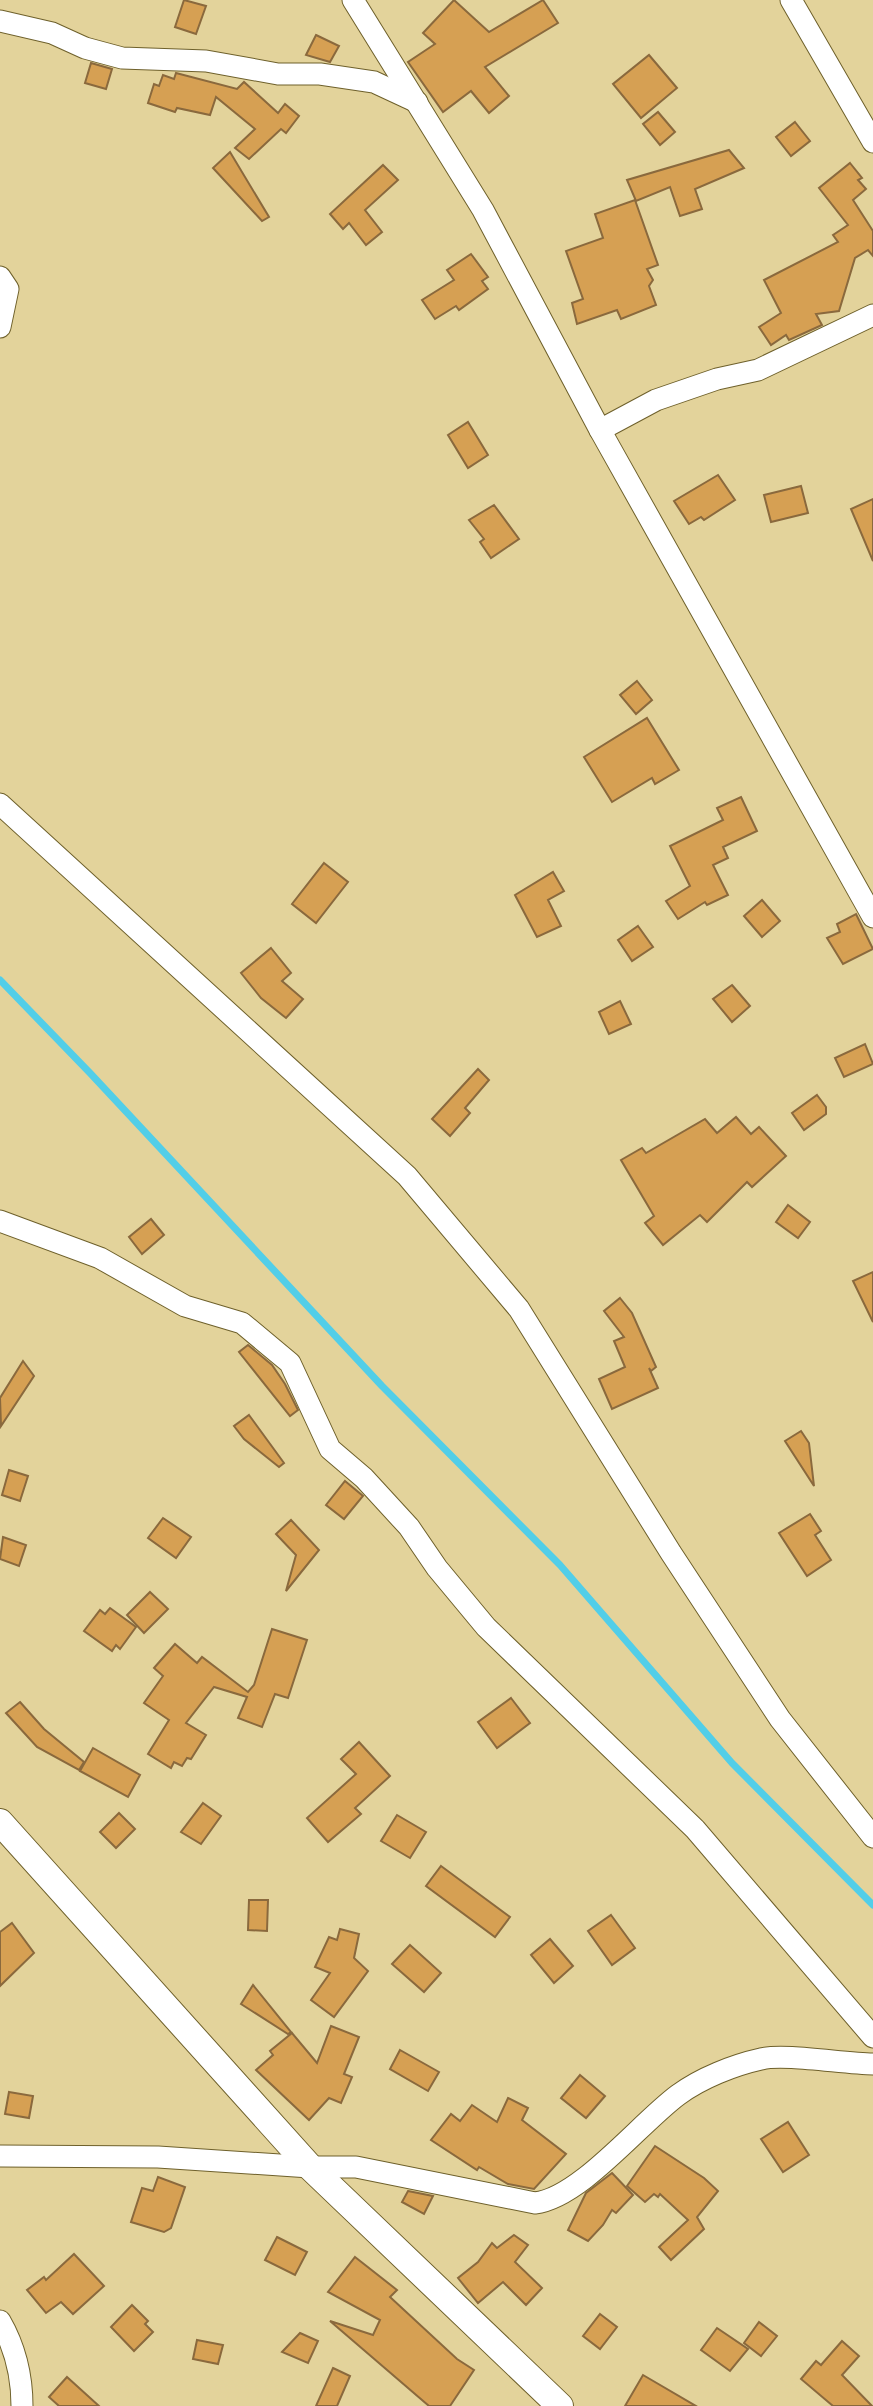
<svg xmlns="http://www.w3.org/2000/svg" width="873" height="2406" font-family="'Source Serif 4',serif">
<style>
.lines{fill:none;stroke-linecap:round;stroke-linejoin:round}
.stream{stroke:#52cee8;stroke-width:7}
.building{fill:#d6a053;stroke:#8a693d;stroke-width:2}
.minor-casing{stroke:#6e602b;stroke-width:23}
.tertiary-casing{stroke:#6e602b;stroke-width:28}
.minor{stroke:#fff;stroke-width:21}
.tertiary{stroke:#fff;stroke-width:26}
</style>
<rect width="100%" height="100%" fill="#e3d39b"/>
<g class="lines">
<polyline class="stream" points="0,980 90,1073 382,1386 560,1565 732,1763 873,1905"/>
</g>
<g class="building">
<polygon points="184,0 206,6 196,34 175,27"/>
<polygon points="454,0 489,32 543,0 558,23 485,67 509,96 489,113 471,91 443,112 408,62 435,44 423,33"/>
<polygon points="316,35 339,46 330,62 306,55"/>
<polygon points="649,55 677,88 641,118 613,84"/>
<polygon points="91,63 112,69 106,89 85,83"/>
<polygon points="176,73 237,89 244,82 278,113 285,104 299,116 286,133 281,129 249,159 235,148 255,129 216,97 210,115 177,108 175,112 148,103 154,84 159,86 163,75 174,79"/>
<polygon points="658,112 675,132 660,145 643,124"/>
<polygon points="795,122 810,141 791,156 776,137"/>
<polygon points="729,150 744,168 695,189 702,209 680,216 670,187 636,201 627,180"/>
<polygon points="230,152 269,217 262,221 213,168"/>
<polygon points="850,163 862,178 858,180 866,189 853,200 873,231 873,256 868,250 855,258 839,311 816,314 822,325 789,340 786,335 771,345 759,327 781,313 764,280 838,242 833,235 848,225 819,188"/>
<polygon points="383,165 398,180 365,210 382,232 366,245 349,223 343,229 330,214"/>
<polygon points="635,200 658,265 647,269 653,280 649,286 656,305 621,319 617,310 577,324 572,303 583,299 566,251 603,238 595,214"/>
<polygon points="471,254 488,277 482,281 488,289 459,310 456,306 435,319 422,300 454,280 447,270"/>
<polygon points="468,422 488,455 468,468 448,435"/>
<polygon points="718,475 735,500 704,520 701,517 689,524 674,501"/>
<polygon points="801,486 808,513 771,522 764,495"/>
<polygon points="873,499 873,561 851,509"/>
<polygon points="494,505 519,539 491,558 480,542 484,539 469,520"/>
<polygon points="637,681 652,700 636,714 620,695"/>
<polygon points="647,718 679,770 655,784 652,778 612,802 584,757"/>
<polygon points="741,797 757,831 723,847 728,858 713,865 728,895 707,905 705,902 678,919 666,901 690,886 670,846 723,820 717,808"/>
<polygon points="324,863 348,882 316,923 292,904"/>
<polygon points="553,872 564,891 548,900 561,926 537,937 515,895"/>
<polygon points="762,900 780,921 762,937 744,916"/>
<polygon points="856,914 873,949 843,964 827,938 840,932 837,924"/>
<polygon points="638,926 653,947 632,961 618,940"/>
<polygon points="271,948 291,973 282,981 303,999 286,1018 261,998 241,973"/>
<polygon points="732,985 750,1006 732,1022 713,999"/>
<polygon points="620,1001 631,1024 609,1034 599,1012"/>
<polygon points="865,1044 873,1064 844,1077 835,1058"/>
<polygon points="478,1069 489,1080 465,1108 470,1113 450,1136 432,1119"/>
<polygon points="817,1095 826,1107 826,1114 804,1130 792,1113"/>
<polygon points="736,1117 751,1134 759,1127 786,1156 752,1187 747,1182 707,1222 700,1215 663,1245 645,1223 654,1216 621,1160 642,1148 646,1153 705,1119 717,1133"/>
<polygon points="788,1205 810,1222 798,1238 776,1222"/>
<polygon points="151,1219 164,1235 142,1254 129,1237"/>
<polygon points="873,1272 873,1322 853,1281"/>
<polygon points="620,1298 632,1313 656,1367 651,1371 649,1368 658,1388 612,1409 599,1379 625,1367 614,1341 624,1337 604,1311"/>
<polygon points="248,1345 272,1365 285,1384 298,1410 290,1416 239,1352"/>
<polygon points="23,1361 34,1376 1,1426 0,1398"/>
<polygon points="249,1415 284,1463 279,1467 244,1439 234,1426"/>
<polygon points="801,1431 809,1443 814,1486 785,1441"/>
<polygon points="9,1470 28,1476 20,1501 2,1495"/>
<polygon points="345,1481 363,1496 344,1519 326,1505"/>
<polygon points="810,1514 821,1531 815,1535 831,1560 807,1576 779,1533"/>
<polygon points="163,1518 191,1537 176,1558 148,1538"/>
<polygon points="291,1520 319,1550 286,1591 296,1555 276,1534"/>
<polygon points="3,1537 26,1545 19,1566 0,1559"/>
<polygon points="150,1592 168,1609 144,1633 127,1615"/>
<polygon points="110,1608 136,1627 120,1649 116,1645 112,1651 84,1631 100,1610 105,1614"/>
<polygon points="272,1629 307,1640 288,1698 275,1694 262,1727 238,1718 247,1697 214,1687 186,1723 206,1735 191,1759 187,1758 182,1766 174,1762 171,1768 148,1754 169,1720 144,1703 163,1676 154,1668 175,1644 197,1663 202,1657 248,1692 254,1685"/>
<polygon points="511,1698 530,1723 497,1748 478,1722"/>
<polygon points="20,1702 44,1729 84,1762 79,1770 37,1747 6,1713"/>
<polygon points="359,1742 390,1776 355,1808 361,1814 328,1842 307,1818 356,1774 341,1759"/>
<polygon points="93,1748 140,1775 128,1797 80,1771"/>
<polygon points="203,1803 221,1816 201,1844 181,1832"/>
<polygon points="119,1813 135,1829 116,1848 100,1832"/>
<polygon points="397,1815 426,1832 410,1858 381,1841"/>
<polygon points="441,1866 510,1917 495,1937 426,1886"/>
<polygon points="249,1900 268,1900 267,1931 248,1930"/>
<polygon points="611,1915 635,1948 612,1965 588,1931"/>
<polygon points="12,1923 34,1953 0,1986 0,1932"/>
<polygon points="340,1929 359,1934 354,1958 368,1971 334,2017 311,2000 330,1973 315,1967 329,1937 337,1940"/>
<polygon points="550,1939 573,1966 554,1983 531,1955"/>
<polygon points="410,1945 441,1973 424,1992 392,1964"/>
<polygon points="253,1985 291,2032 288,2034 241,2004"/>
<polygon points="331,2026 359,2037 344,2074 352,2077 341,2103 329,2098 309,2120 256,2070 273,2055 270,2051 292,2033 317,2063"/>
<polygon points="400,2050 439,2072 428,2091 390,2069"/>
<polygon points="580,2075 605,2096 586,2118 561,2098"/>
<polygon points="9,2092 33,2096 29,2118 5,2114"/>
<polygon points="508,2098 528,2108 522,2120 566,2154 534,2189 508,2184 479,2167 477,2170 431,2140 451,2114 460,2121 472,2105 497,2122"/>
<polygon points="788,2122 809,2155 783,2172 761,2139"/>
<polygon points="655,2146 704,2178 718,2191 697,2217 704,2229 671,2260 659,2247 688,2220 660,2194 658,2197 654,2194 645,2202 627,2186"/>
<polygon points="612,2173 633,2195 616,2213 612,2210 603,2225 588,2241 568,2230 586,2193"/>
<polygon points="158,2177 185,2187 171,2228 164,2232 131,2222 142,2188 153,2191"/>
<polygon points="408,2191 433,2196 424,2214 402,2202"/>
<polygon points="514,2235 528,2245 515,2262 542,2288 526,2305 503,2282 478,2303 458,2278 478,2262 492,2243 497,2248"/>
<polygon points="277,2237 307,2252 295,2275 265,2260"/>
<polygon points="74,2254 104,2286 73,2314 61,2302 46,2313 27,2290 44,2277 46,2280"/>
<polygon points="355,2257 397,2290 390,2297 457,2359 474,2370 450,2406 429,2406 330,2321 373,2335 380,2320 328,2292"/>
<polygon points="132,2305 148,2321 145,2324 153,2332 134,2351 111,2327"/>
<polygon points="600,2314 617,2327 600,2349 583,2336"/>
<polygon points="759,2322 777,2336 761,2356 744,2343"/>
<polygon points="717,2328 748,2349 730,2371 701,2350"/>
<polygon points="300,2333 318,2341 308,2363 282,2352"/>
<polygon points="197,2340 223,2345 218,2364 193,2359"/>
<polygon points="842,2341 859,2356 842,2375 872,2406 833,2406 801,2379 816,2361 821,2365"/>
<polygon points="333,2368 350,2376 337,2406 316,2406"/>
<polygon points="643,2375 696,2406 625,2406"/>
<polygon points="67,2377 99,2406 59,2406 49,2397"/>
</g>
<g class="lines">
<g class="minor-casing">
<g id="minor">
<polyline points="353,0 483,210 600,430 873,917"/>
<polyline points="791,0 873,142"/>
<polyline points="0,21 52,33 85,48 122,58 206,61 278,74 320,74 374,82 417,102"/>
<polyline points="0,277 8,289 0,327"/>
<polyline points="600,430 656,400 717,379 758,370 873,315"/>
<polyline points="0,804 407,1176 519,1309 671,1553 780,1719 873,1837"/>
<polyline points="0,1221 100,1258 185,1306 242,1323 290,1363 330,1449 364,1478 409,1527 437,1568 486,1627 695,1829 873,2037"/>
<path d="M0,2156l158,1 152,10h46l179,36c45,-5 105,-80 143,-108 23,-17 56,-30 83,-36 23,-6 84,5 112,5"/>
<path d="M0,2321c15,26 22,55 22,85"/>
</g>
</g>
<g class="tertiary-casing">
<polyline id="tertiary" points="0,1822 310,2167 560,2406"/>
</g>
<use href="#minor" class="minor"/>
<use href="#tertiary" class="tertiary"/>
</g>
</svg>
